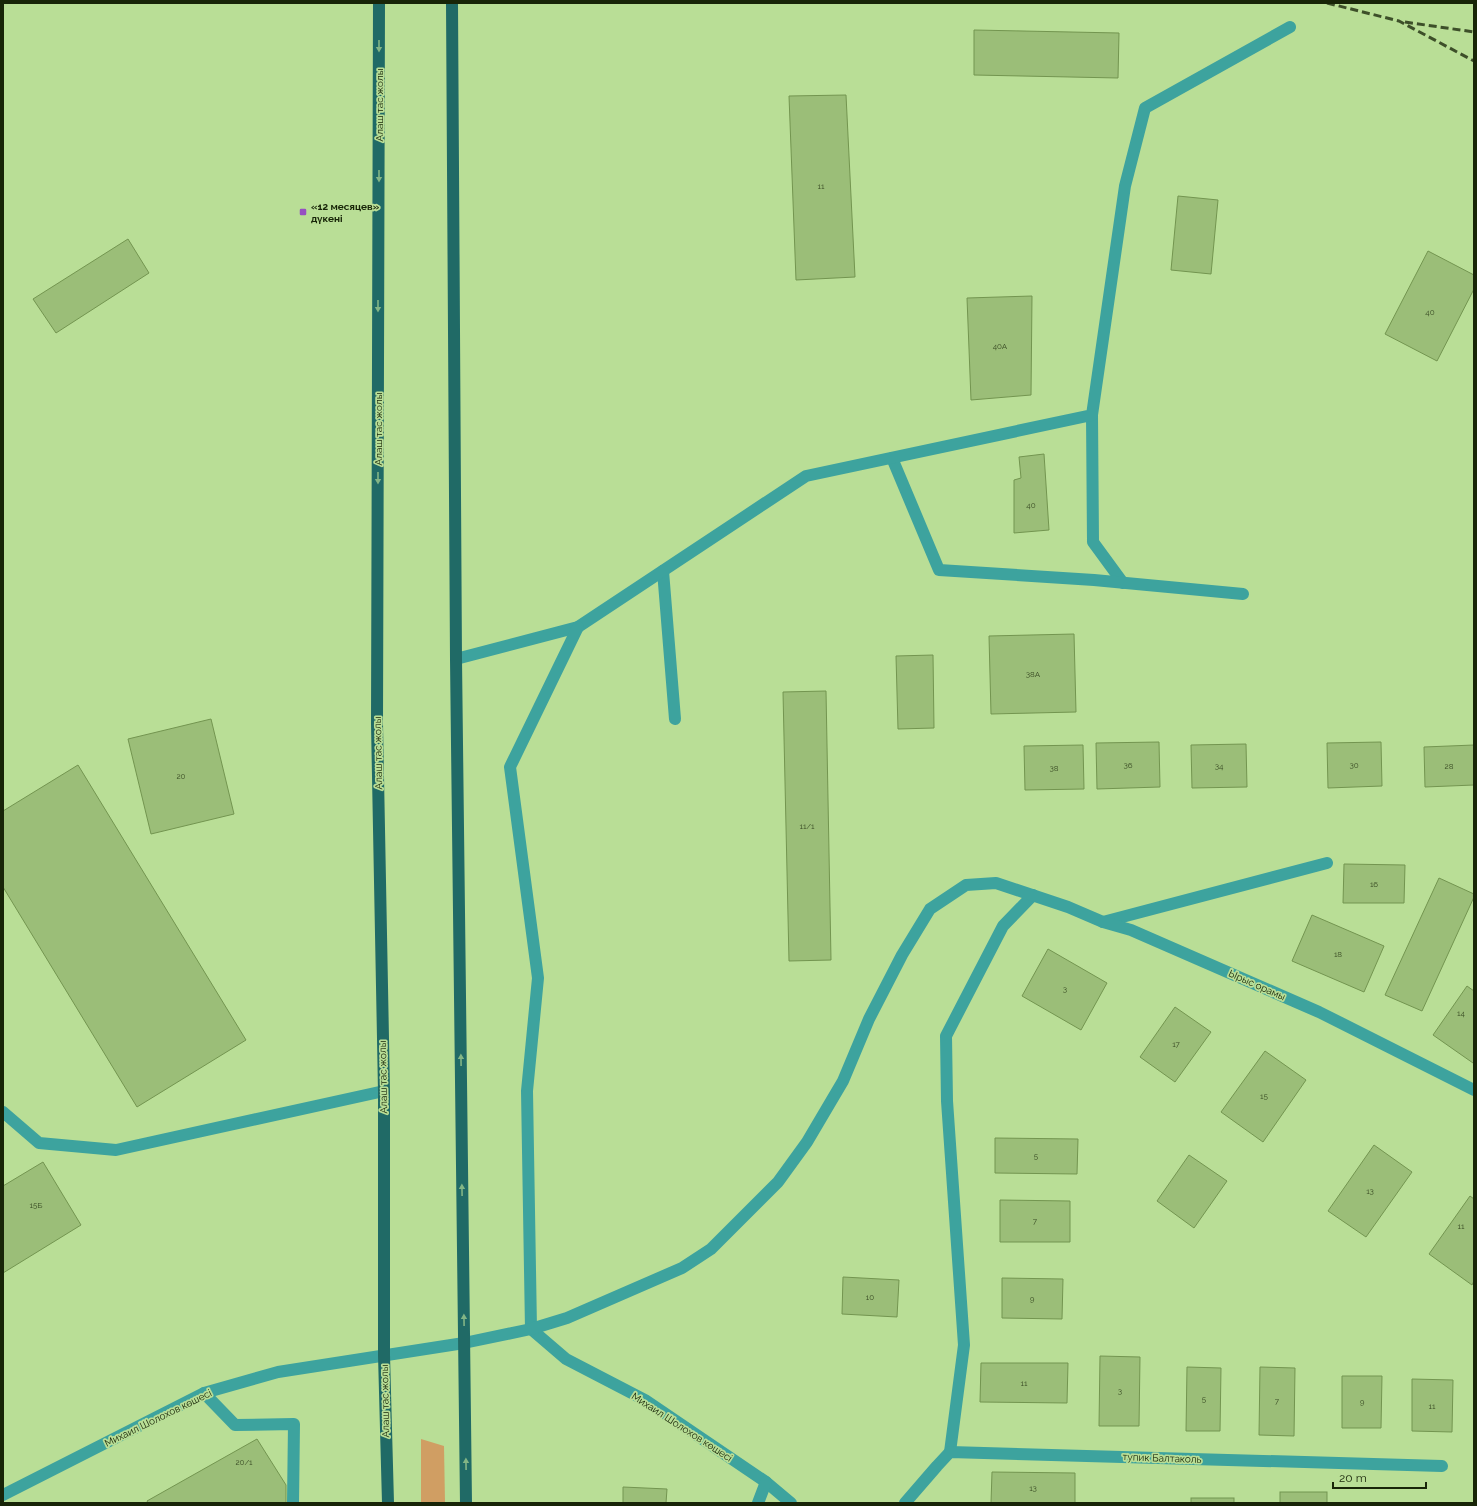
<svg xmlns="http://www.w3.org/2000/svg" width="1477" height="1506" font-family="Raleway,sans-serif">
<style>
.green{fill:#d09e63}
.building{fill:#9bbe78;stroke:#739550}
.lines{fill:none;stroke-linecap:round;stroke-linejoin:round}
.lane{stroke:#3da39e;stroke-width:12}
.street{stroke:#3da39e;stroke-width:12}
.primary{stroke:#206a66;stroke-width:12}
.rail{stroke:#3d4f29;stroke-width:3;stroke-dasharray:8 4;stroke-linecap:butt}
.oneway{fill:#83b585}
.poi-dot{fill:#964fc2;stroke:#b9de96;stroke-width:1.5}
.labels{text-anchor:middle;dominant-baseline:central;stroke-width:3.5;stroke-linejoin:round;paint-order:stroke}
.number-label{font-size:8px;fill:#394b24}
.street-label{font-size:10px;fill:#182508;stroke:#b9de96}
.poi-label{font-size:10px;font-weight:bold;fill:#182508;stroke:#b9de96;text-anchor:start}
</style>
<rect width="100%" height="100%" fill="#b9de96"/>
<polygon class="green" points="421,1439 444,1446 445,1503 421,1503"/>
<g class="building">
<polygon points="974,30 1119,33 1118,78 974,75"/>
<polygon points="846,95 855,277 796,280 789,96"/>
<polygon points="1178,196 1218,200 1211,274 1171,270"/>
<polygon points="128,239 149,273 56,333 33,299"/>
<polygon points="1428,251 1474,275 1474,289 1437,361 1385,334"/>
<polygon points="1032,296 1031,395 971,400 967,298"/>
<polygon points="1044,454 1049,530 1014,533 1014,480 1021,478 1019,457"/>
<polygon points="1074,634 1076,712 991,714 989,636"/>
<polygon points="933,655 934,728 898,729 896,656"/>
<polygon points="826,691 831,960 789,961 783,692"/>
<polygon points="211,719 234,814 151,834 128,739"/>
<polygon points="1159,742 1160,787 1097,789 1096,743"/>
<polygon points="1381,742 1382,786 1328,788 1327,743"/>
<polygon points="1246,744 1247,787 1192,788 1191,745"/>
<polygon points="1083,745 1084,789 1025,790 1024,746"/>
<polygon points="1474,745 1474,785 1425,787 1424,747"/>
<polygon points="78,765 246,1040 137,1107 3,887 3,811"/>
<polygon points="1344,864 1405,865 1404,903 1343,903"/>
<polygon points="1439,878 1474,894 1474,897 1422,1011 1385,995"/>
<polygon points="1312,915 1384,946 1364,992 1292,961"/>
<polygon points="1048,949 1107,983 1081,1030 1022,996"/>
<polygon points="1467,986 1474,991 1474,1061 1473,1063 1433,1035"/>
<polygon points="1175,1007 1211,1032 1175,1082 1140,1057"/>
<polygon points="1265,1051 1306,1080 1263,1142 1221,1112"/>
<polygon points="995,1138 1078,1139 1077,1174 995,1173"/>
<polygon points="1374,1145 1412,1172 1366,1237 1328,1211"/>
<polygon points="1189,1155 1227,1181 1194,1228 1157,1201"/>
<polygon points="43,1162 81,1225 3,1273 3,1186"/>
<polygon points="1470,1196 1474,1199 1474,1281 1472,1285 1429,1254"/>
<polygon points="1000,1200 1070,1201 1070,1242 1000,1242"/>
<polygon points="843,1277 899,1280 897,1317 842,1314"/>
<polygon points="1002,1278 1063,1279 1062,1319 1002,1318"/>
<polygon points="1100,1356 1140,1357 1139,1426 1099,1426"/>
<polygon points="981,1363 1068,1363 1067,1403 980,1402"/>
<polygon points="1187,1367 1221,1368 1220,1431 1186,1431"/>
<polygon points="1260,1367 1295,1368 1294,1436 1259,1435"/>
<polygon points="1342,1376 1382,1376 1381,1428 1342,1428"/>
<polygon points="1412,1379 1453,1380 1452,1432 1412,1431"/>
<polygon points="257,1439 286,1485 286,1503 148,1503 147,1501"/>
<polygon points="992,1472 1075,1473 1075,1503 991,1503"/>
<polygon points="623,1487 667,1489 666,1503 623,1503"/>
<rect x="1280" y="1492" width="47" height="11"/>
<rect x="1191" y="1498" width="43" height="5"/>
</g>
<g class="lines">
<g class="lane">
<polyline points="1092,415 1093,542 1123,583"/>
<polyline points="892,458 939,570 1094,580 1243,594"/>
<polyline points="663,571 675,719"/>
<polyline points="456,659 578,627 806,476 1092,415 1125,186 1145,108 1290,27"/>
<polyline points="3,1112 39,1143 116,1150 384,1091"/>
<polyline points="531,1329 527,1091 538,978 510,767 578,627"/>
<polyline points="204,1393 235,1425 294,1424 293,1503"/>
</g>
<g class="street">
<polyline points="1103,922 1327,863"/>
<polyline points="531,1329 566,1359 645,1400 766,1482 791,1503"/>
<polyline points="950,1452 964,1345 947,1101 946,1036 1003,926 1033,895"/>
<polyline points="3,1495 204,1393 278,1372 464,1343 531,1329 567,1318 682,1268 711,1249 778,1182 807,1142 843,1081 869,1019 902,955 930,909 966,885 996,883 1068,907 1103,922 1131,930 1319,1012 1474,1090"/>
<polyline points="758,1503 766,1482"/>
<polyline points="905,1503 937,1466 950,1452 1442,1466"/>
</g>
<g class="primary">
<polyline points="379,3 377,724 384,1091 384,1355 388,1503"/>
<polyline points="452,3 456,659 466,1503"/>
</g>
<g class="rail">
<polyline points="1327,3 1399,21 1474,61"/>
<polyline points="1405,22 1474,32"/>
</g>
</g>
<defs><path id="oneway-solid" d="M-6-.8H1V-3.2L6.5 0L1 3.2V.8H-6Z"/></defs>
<g class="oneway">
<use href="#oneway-solid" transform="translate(379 46) rotate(90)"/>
<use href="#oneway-solid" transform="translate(379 176) rotate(90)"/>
<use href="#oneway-solid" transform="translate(378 306) rotate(90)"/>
<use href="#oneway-solid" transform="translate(378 478) rotate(90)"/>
<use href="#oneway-solid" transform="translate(461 1060) rotate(-91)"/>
<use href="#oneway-solid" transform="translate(462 1190) rotate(-91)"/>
<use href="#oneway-solid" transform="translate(464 1320) rotate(-91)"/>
<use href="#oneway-solid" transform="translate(466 1464) rotate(-91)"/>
</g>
<rect class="poi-dot" x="299" y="208" width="8" height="8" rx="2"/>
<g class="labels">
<g class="number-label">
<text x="821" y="186">11</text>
<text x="1430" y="312">40</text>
<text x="1000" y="346">40А</text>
<text x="1031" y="505">40</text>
<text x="1033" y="674">38А</text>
<text x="1128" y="765">36</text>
<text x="1354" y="765">30</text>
<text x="1219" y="766">34</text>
<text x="1449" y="766">28</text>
<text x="1054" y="768">38</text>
<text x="181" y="776">20</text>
<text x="807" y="826">11/1</text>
<text x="1374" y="884">16</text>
<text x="1338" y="954">18</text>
<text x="1065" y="989">3</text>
<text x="1461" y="1013">14</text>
<text x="1176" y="1044">17</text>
<text x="1264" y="1096">15</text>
<text x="1036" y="1156">5</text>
<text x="1370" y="1191">13</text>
<text x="36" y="1205">15Б</text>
<text x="1035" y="1221">7</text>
<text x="1461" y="1226">11</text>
<text x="870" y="1297">10</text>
<text x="1032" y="1299">9</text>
<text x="1024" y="1383">11</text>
<text x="1120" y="1391">3</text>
<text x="1204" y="1399">5</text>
<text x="1277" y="1401">7</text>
<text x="1362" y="1402">9</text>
<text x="1432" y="1406">11</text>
<text x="244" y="1462">20/1</text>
<text x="1033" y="1488">13</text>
</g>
<g class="street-label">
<text transform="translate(379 105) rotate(-90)">Алаш тас жолы</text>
<text transform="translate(378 429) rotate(-90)">Алаш тас жолы</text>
<text transform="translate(378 753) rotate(-91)">Алаш тас жолы</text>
<text transform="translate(1257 985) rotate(24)">Ырыс орамы</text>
<text transform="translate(383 1077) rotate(-91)">Алаш тас жолы</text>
<text transform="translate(385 1401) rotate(-91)">Алаш тас жолы</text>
<text transform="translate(158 1418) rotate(-26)">Михаил Шолохов көшесі</text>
<text transform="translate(682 1427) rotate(33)">Михаил Шолохов көшесі</text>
<text transform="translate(1162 1458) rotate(2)">тупик Балтаколь</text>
</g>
<g class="poi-label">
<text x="311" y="206">«12 месяцев»<tspan x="311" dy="12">дүкені</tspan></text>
</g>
</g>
<rect width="1477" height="1506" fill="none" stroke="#182508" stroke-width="8"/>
<path d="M1333 1482v6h93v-6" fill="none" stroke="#182508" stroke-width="2"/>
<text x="1339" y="1482" font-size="12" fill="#182508" stroke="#b9de96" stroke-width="3" paint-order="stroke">20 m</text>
</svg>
